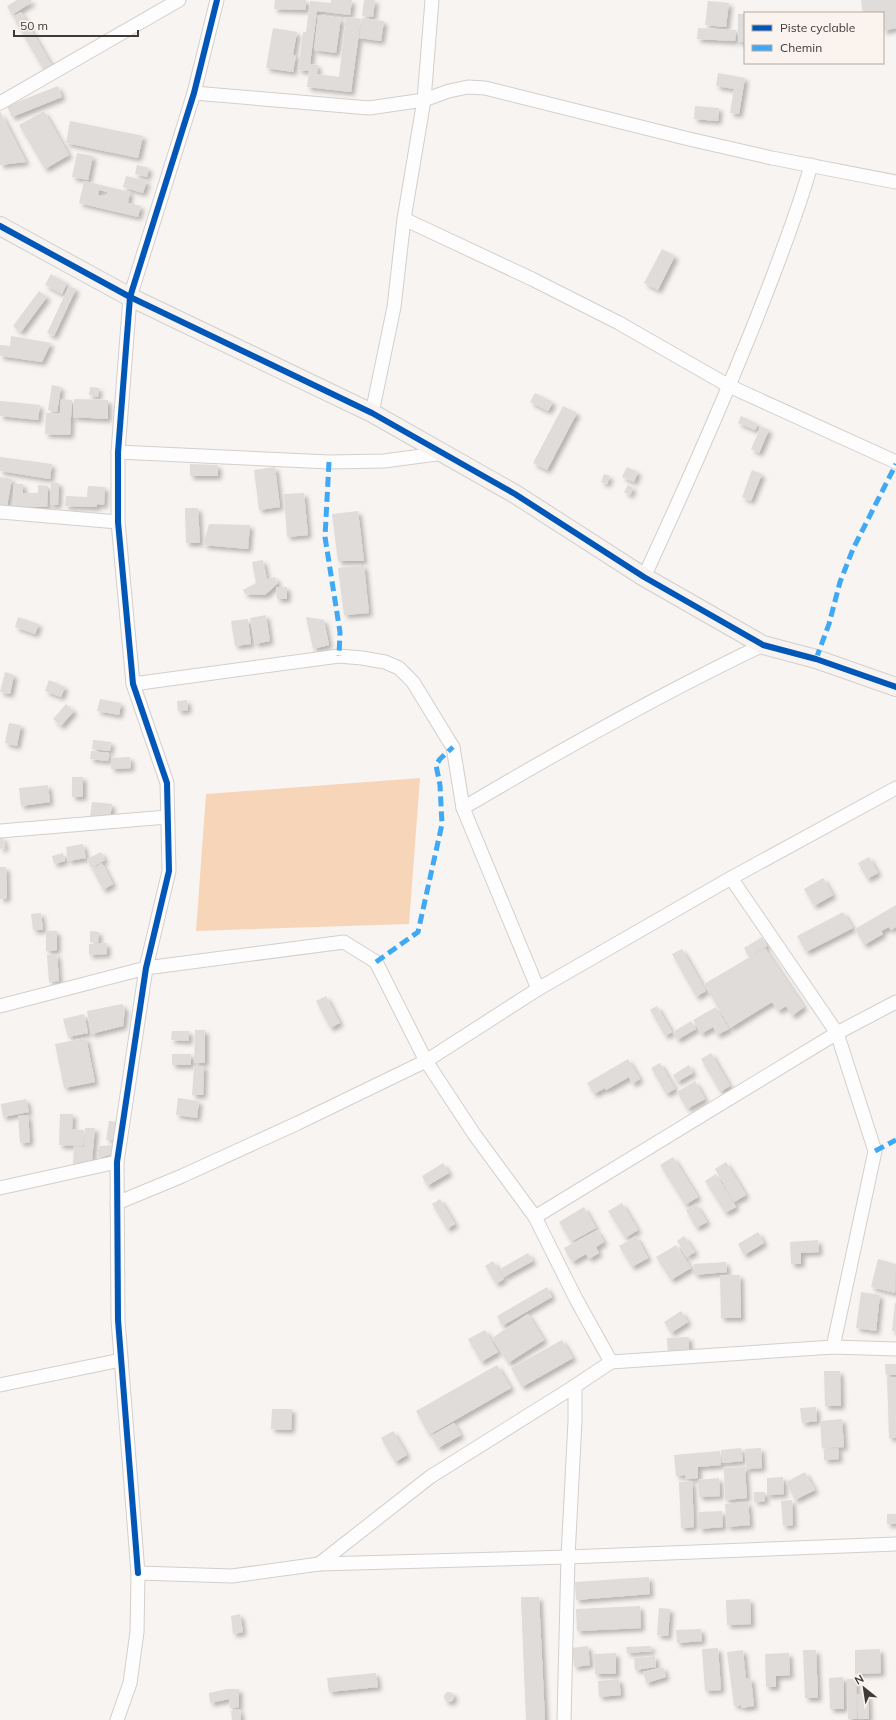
<svg xmlns="http://www.w3.org/2000/svg" width="896" height="1720" font-family="Mulish,sans-serif">
<style>
.green{fill:#f7d5b9}
.building{fill:#dfdcd9;fill-rule:evenodd;filter:url(#shadow)}
.lines{fill:none;stroke-linecap:round;stroke-linejoin:round}
.street-casing{stroke:#d2cfcd;stroke-width:15}
.secondary-casing{stroke:#d2cfcd;stroke-width:20}
.street{stroke:#fefdfd;stroke-width:13}
.secondary{stroke:#f6f3f1;stroke-width:18}
.quiet{stroke:#3fa9f5;stroke-width:5;stroke-dasharray:10 5;stroke-linecap:butt}
.cycleway-casing{stroke:#fbf3ee;stroke-width:8}
.cycleway{stroke:#0057b8;stroke-width:6}
</style>
<defs>
<filter id="shadow"><feDropShadow dx="3.5" dy="3.5" stdDeviation="2" flood-color="#0004"/></filter>
</defs>
<rect width="100%" height="100%" fill="#f8f4f1"/>
<polygon class="green" points="420,778 409,924 196,931 206,794"/>
<g class="building">
<polygon points="17,0 31,0 32,2 12,15 7,6"/>
<polygon points="275,0 306,0 306,10 274,9"/>
<polygon points="331,0 352,0 350,15 317,11 310,64 318,65 317,74 339,77 346,17 361,19 351,92 307,87 309,71 298,70 303,32 306,32 310,1 331,3"/>
<polygon points="364,0 375,0 373,17 362,16"/>
<polygon points="861,0 896,0 896,28 883,31 883,13 863,13"/>
<polygon points="708,1 729,3 726,27 705,25"/>
<polygon points="21,12 52,66 44,71 13,17"/>
<rect x="738" y="14" width="7" height="28"/>
<polygon points="318,15 341,18 336,53 314,50"/>
<polygon points="362,18 384,21 381,41 359,38"/>
<polygon points="273,28 297,32 293,55 296,56 293,72 266,68"/>
<polygon points="698,28 736,30 735,41 697,39"/>
<polygon points="718,73 745,78 739,114 730,113 734,89 716,86"/>
<polygon points="58,86 62,97 12,117 7,106"/>
<polygon points="695,106 719,108 718,121 694,119"/>
<polygon points="0,111 26,162 0,165"/>
<polygon points="44,111 69,155 45,169 19,125"/>
<polygon points="70,121 143,136 138,158 66,143"/>
<polygon points="77,153 93,156 88,180 72,177"/>
<polygon points="137,165 149,168 147,177 135,174"/>
<polygon points="126,176 147,181 143,193 123,187"/>
<path d="M84,181l46,11 -2,11 13,3 -3,11 -59,-14zM99,190l9,2 -1,5 -9,-2z"/>
<polygon points="662,249 675,256 658,290 644,283"/>
<polygon points="51,274 67,283 62,294 45,285"/>
<polygon points="69,286 76,289 54,336 47,333"/>
<polygon points="39,291 47,297 21,332 13,326"/>
<polygon points="11,336 51,343 42,362 0,356 0,345 10,346"/>
<polygon points="52,385 61,387 57,412 48,410"/>
<polygon points="90,387 99,388 98,397 89,395"/>
<polygon points="535,393 553,402 548,411 530,402"/>
<polygon points="61,399 72,400 70,435 45,434 46,413 60,413"/>
<polygon points="74,399 108,400 108,419 73,417"/>
<polygon points="0,401 40,405 38,420 0,416"/>
<polygon points="563,406 577,413 547,470 533,463"/>
<polygon points="741,416 758,424 755,430 738,423"/>
<polygon points="761,426 769,430 759,453 751,449"/>
<polygon points="0,457 52,464 50,479 0,471"/>
<polygon points="190,464 218,465 218,476 190,476"/>
<polygon points="275,467 280,507 259,510 254,470"/>
<polygon points="627,467 638,472 634,482 622,477"/>
<polygon points="752,470 762,474 751,501 742,497"/>
<polygon points="604,474 610,476 607,484 601,482"/>
<polygon points="0,477 12,479 7,506 0,505"/>
<polygon points="51,482 59,483 58,505 50,505"/>
<polygon points="14,484 23,484 23,493 38,493 38,485 48,486 47,507 13,506"/>
<polygon points="628,485 633,488 630,495 624,492"/>
<polygon points="88,486 105,487 104,505 97,504 97,507 65,506 66,496 87,497"/>
<polygon points="304,493 308,535 287,537 284,494"/>
<polygon points="185,508 198,508 200,543 186,543"/>
<polygon points="358,511 364,561 338,561 332,514"/>
<polygon points="209,524 250,525 248,549 203,545"/>
<polygon points="263,560 267,579 275,577 278,583 265,595 245,594 243,590 256,583 252,562"/>
<polygon points="364,565 369,613 344,615 338,568"/>
<polygon points="276,587 287,587 287,599 277,599"/>
<polygon points="266,615 270,641 255,644 250,618"/>
<polygon points="18,617 39,624 35,634 15,627"/>
<polygon points="306,617 324,620 329,645 313,649"/>
<polygon points="248,619 251,644 235,646 231,621"/>
<polygon points="5,672 14,675 10,694 0,692"/>
<polygon points="49,680 65,687 61,697 45,691"/>
<polygon points="100,699 121,703 119,715 97,711"/>
<polygon points="187,700 188,710 178,711 177,701"/>
<polygon points="66,704 74,711 61,726 53,719"/>
<polygon points="9,723 21,725 17,746 5,743"/>
<polygon points="93,740 111,742 110,751 92,749"/>
<polygon points="91,751 109,753 108,761 90,759"/>
<polygon points="130,757 131,768 111,769 111,758"/>
<rect x="72" y="777" width="11" height="20"/>
<polygon points="48,785 50,802 21,806 19,788"/>
<polygon points="92,802 112,804 110,819 90,817"/>
<polygon points="0,837 3,837 5,848 0,849"/>
<polygon points="83,844 86,858 68,861 66,847"/>
<polygon points="101,852 105,860 91,868 87,859"/>
<polygon points="63,853 65,861 54,864 52,856"/>
<polygon points="869,857 878,873 867,879 858,863"/>
<polygon points="102,863 113,884 103,890 92,869"/>
<polygon points="0,867 6,867 7,898 0,899"/>
<polygon points="823,878 833,895 814,906 804,889"/>
<polygon points="896,905 896,927 891,930 889,927 881,931 883,934 864,945 855,929"/>
<polygon points="843,912 853,928 806,952 797,936"/>
<polygon points="41,913 43,930 33,930 31,914"/>
<polygon points="46,931 57,931 57,950 46,951"/>
<polygon points="90,931 99,932 98,943 90,942"/>
<polygon points="762,937 767,946 749,957 744,948"/>
<polygon points="107,943 107,954 89,955 89,944"/>
<polygon points="765,948 804,1007 792,1016 786,1006 778,1011 772,1002 730,1028 704,984"/>
<polygon points="682,949 706,991 696,997 672,954"/>
<polygon points="57,954 59,981 49,982 47,955"/>
<polygon points="326,996 340,1023 330,1028 316,1001"/>
<polygon points="122,1004 125,1009 123,1026 91,1034 87,1011"/>
<polygon points="657,1006 672,1032 665,1036 650,1010"/>
<polygon points="716,1007 729,1029 717,1035 713,1027 701,1034 693,1020"/>
<polygon points="84,1014 88,1033 68,1037 63,1019"/>
<polygon points="691,1021 696,1029 677,1040 673,1032"/>
<polygon points="195,1030 205,1030 205,1063 194,1063"/>
<polygon points="172,1031 189,1031 189,1041 171,1040"/>
<polygon points="86,1038 95,1082 64,1088 55,1044"/>
<polygon points="711,1053 730,1086 720,1092 701,1059"/>
<rect x="172" y="1054" width="19" height="11"/>
<polygon points="628,1059 640,1079 632,1084 629,1077 606,1090 605,1088 594,1094 587,1083"/>
<polygon points="660,1063 675,1089 666,1094 651,1068"/>
<polygon points="689,1065 693,1073 677,1082 673,1075"/>
<polygon points="194,1066 204,1066 203,1095 192,1095"/>
<polygon points="695,1081 705,1099 687,1109 677,1092"/>
<polygon points="178,1098 199,1101 197,1118 176,1115"/>
<polygon points="26,1099 29,1112 3,1117 1,1104"/>
<polygon points="60,1114 73,1114 72,1129 84,1130 83,1146 59,1145"/>
<polygon points="28,1115 30,1142 20,1143 18,1116"/>
<polygon points="109,1121 119,1122 117,1139 106,1140"/>
<polygon points="85,1128 95,1128 92,1160 73,1164 74,1146 84,1147"/>
<polygon points="117,1145 114,1154 97,1158 99,1146"/>
<polygon points="673,1157 698,1197 685,1205 660,1165"/>
<polygon points="726,1162 746,1195 734,1202 715,1169"/>
<polygon points="443,1163 449,1173 427,1186 422,1176"/>
<polygon points="716,1174 736,1207 725,1213 705,1181"/>
<polygon points="440,1199 455,1224 447,1229 432,1204"/>
<polygon points="622,1203 638,1230 625,1238 608,1211"/>
<polygon points="696,1204 707,1222 696,1228 686,1210"/>
<polygon points="584,1207 596,1228 571,1242 559,1222"/>
<polygon points="597,1230 604,1242 596,1247 599,1253 589,1259 586,1254 572,1262 564,1248"/>
<polygon points="758,1232 764,1243 744,1255 738,1244"/>
<polygon points="636,1236 648,1258 632,1267 619,1246"/>
<polygon points="684,1236 695,1252 687,1257 677,1241"/>
<polygon points="818,1240 819,1252 801,1253 801,1264 791,1264 790,1242"/>
<polygon points="676,1245 691,1268 671,1280 656,1257"/>
<polygon points="528,1253 533,1261 504,1277 500,1269"/>
<polygon points="878,1259 896,1264 895,1293 871,1287"/>
<polygon points="493,1261 504,1279 496,1284 485,1266"/>
<polygon points="726,1262 727,1272 694,1275 694,1264"/>
<polygon points="720,1275 740,1275 741,1318 721,1318"/>
<polygon points="547,1287 552,1297 502,1326 497,1316"/>
<polygon points="861,1292 880,1295 876,1331 856,1328"/>
<polygon points="895,1302 896,1303 896,1331 892,1331"/>
<polygon points="681,1311 688,1322 671,1333 664,1322"/>
<polygon points="528,1314 544,1340 508,1363 492,1338"/>
<polygon points="485,1330 498,1352 481,1362 468,1339"/>
<polygon points="689,1337 689,1351 668,1353 667,1338"/>
<polygon points="562,1340 573,1358 522,1387 511,1368"/>
<polygon points="885,1364 896,1364 896,1375 886,1375"/>
<polygon points="497,1365 511,1388 429,1435 416,1411"/>
<polygon points="824,1371 840,1371 841,1406 825,1406"/>
<polygon points="887,1377 896,1377 896,1438 889,1438"/>
<polygon points="816,1407 817,1421 802,1423 800,1408"/>
<polygon points="272,1409 292,1409 291,1430 271,1429"/>
<polygon points="842,1419 844,1447 822,1448 820,1421"/>
<polygon points="454,1423 461,1435 438,1448 431,1436"/>
<polygon points="393,1431 407,1455 395,1462 381,1438"/>
<polygon points="741,1448 743,1461 722,1463 721,1450"/>
<polygon points="761,1448 762,1468 745,1469 747,1498 725,1500 724,1468 746,1467 745,1449"/>
<polygon points="838,1448 839,1459 824,1460 824,1449"/>
<polygon points="720,1451 721,1465 698,1467 698,1478 686,1479 685,1475 676,1476 674,1455"/>
<polygon points="805,1472 815,1490 795,1500 786,1482"/>
<polygon points="783,1477 784,1494 767,1495 767,1478"/>
<polygon points="719,1478 720,1496 699,1497 698,1480"/>
<polygon points="692,1481 694,1527 681,1528 679,1482"/>
<polygon points="754,1492 765,1492 765,1501 754,1502"/>
<polygon points="792,1500 793,1525 783,1526 781,1501"/>
<polygon points="748,1502 750,1525 727,1527 725,1504"/>
<polygon points="722,1511 723,1527 699,1529 699,1512"/>
<rect x="887" y="1514" width="9" height="10"/>
<polygon points="649,1577 650,1594 576,1600 575,1582"/>
<polygon points="521,1597 539,1597 545,1720 526,1720"/>
<polygon points="750,1599 751,1624 727,1625 726,1600"/>
<polygon points="640,1606 641,1628 577,1631 576,1609"/>
<polygon points="659,1608 670,1609 668,1636 657,1635"/>
<polygon points="240,1614 243,1632 233,1634 231,1616"/>
<polygon points="701,1629 702,1641 677,1643 676,1630"/>
<polygon points="588,1646 590,1665 574,1667 572,1648"/>
<polygon points="651,1646 652,1651 627,1653 626,1647"/>
<polygon points="718,1648 721,1690 705,1691 702,1649"/>
<polygon points="880,1649 881,1673 855,1674 855,1650"/>
<polygon points="743,1650 746,1679 751,1678 754,1706 741,1708 741,1705 734,1706 727,1652"/>
<polygon points="803,1650 816,1650 818,1698 805,1698"/>
<polygon points="616,1653 616,1674 595,1674 594,1654"/>
<polygon points="789,1653 790,1675 776,1676 776,1687 766,1687 765,1654"/>
<polygon points="655,1656 656,1667 635,1670 634,1658"/>
<polygon points="663,1667 666,1677 646,1683 643,1672"/>
<polygon points="376,1673 378,1687 329,1692 327,1678"/>
<polygon points="843,1677 844,1709 830,1709 829,1678"/>
<polygon points="619,1679 621,1695 599,1697 598,1681"/>
<polygon points="847,1679 856,1679 857,1719 848,1719"/>
<polygon points="227,1689 239,1689 239,1707 230,1708 229,1699 210,1703 209,1693"/>
<circle cx="449" cy="1697" r="5"/>
<polygon points="857,1694 868,1694 869,1719 858,1719"/>
<polygon points="240,1709 241,1720 232,1720 231,1711"/>
</g>
<g class="lines">
<g class="street-casing">
<g id="street">
<polyline points="194,93 369,108 424,100 449,91 468,87 485,88 689,139 772,158 896,182"/>
<polyline points="0,103 179,0"/>
<polyline points="404,219 532,279 619,323 729,386 896,462"/>
<polyline points="372,413 394,307 404,219 424,100 432,0"/>
<polyline points="118,452 329,462 384,461 444,453"/>
<polyline points="0,512 118,522"/>
<path d="M644,577c43,-93 85,-187 122,-283 16,-42 33,-85 45,-129"/>
<polyline points="133,684 339,656 362,658 385,662 399,668 413,682 449,741 453,747 463,808 538,989"/>
<path d="M463,808c98,-58 197,-114 300,-163"/>
<polyline points="0,831 167,817"/>
<polyline points="731,878 837,1033 875,1151 833,1347"/>
<polyline points="0,1006 146,968 344,942 376,962 426,1061 474,1134 535,1217 576,1299 611,1362"/>
<polyline points="0,1188 117,1162"/>
<polyline points="117,1203 182,1176 298,1123 426,1061 538,989 731,878 896,788"/>
<polyline points="535,1217 837,1033 896,1002"/>
<polyline points="0,1385 121,1360"/>
<polyline points="319,1564 430,1477 575,1386"/>
<polyline points="138,1573 118,1320 117,1162 146,968 169,871 167,783 133,684 118,522 118,452 130,297 194,93 217,0"/>
<polyline points="117,1720 130,1683 137,1632 138,1573 232,1576 319,1564 568,1557 896,1544"/>
<polyline points="564,1720 568,1557 575,1421 575,1386 611,1362 833,1347 896,1349"/>
</g>
</g>
<g class="secondary-casing">
<polyline id="secondary" points="0,226 130,297 372,413 515,494 644,577 763,645 816,659 896,687"/>
</g>
<use href="#street" class="street"/>
<use href="#secondary" class="secondary"/>
<g class="quiet">
<polyline points="329,462 325,537 340,632 339,656"/>
<polyline points="816,659 829,624 840,582 853,549 896,464"/>
<polyline points="376,962 418,932 442,824 440,785 436,765 440,759 453,747"/>
<polyline points="875,1151 896,1140"/>
</g>
<g class="cycleway-casing">
<g id="cycleway">
<polyline points="0,226 130,297 372,413 515,494 644,577 763,645 816,659 896,687"/>
<polyline points="138,1573 118,1320 117,1162 146,968 169,871 167,783 133,684 118,522 118,452 130,297 194,93 217,0"/>
</g>
</g>
<use href="#cycleway" class="cycleway"/>
</g>
<rect x="744" y="12" width="140" height="52" fill="#fbf3ee" stroke="#afa9a5"/>
<rect x="752" y="25" width="20" height="6" fill="#0057b8" stroke="#afa9a5"/>
<text x="780" y="32" font-size="12" fill="#3d3a38">Piste cyclable</text>
<rect x="752" y="45" width="20" height="6" fill="#3fa9f5" stroke="#afa9a5"/>
<text x="780" y="52" font-size="12" fill="#3d3a38">Chemin</text>
<g transform="translate(864 1688) rotate(330)" stroke="#fbf3ee" stroke-width="3" paint-order="stroke">
<path d="M0-3L7 15L0 10L-7 15Z" fill="#3d3a38"/>
<text y="-6" font-size="11" font-weight="bold" text-anchor="middle" fill="#3d3a38">N</text>
</g>
<path d="M14 30v6h124v-6" fill="none" stroke="#3d3a38" stroke-width="2"/>
<text x="20" y="30" font-size="12" fill="#3d3a38" stroke="#fbf3ee" stroke-width="3" paint-order="stroke">50 m</text>
</svg>
